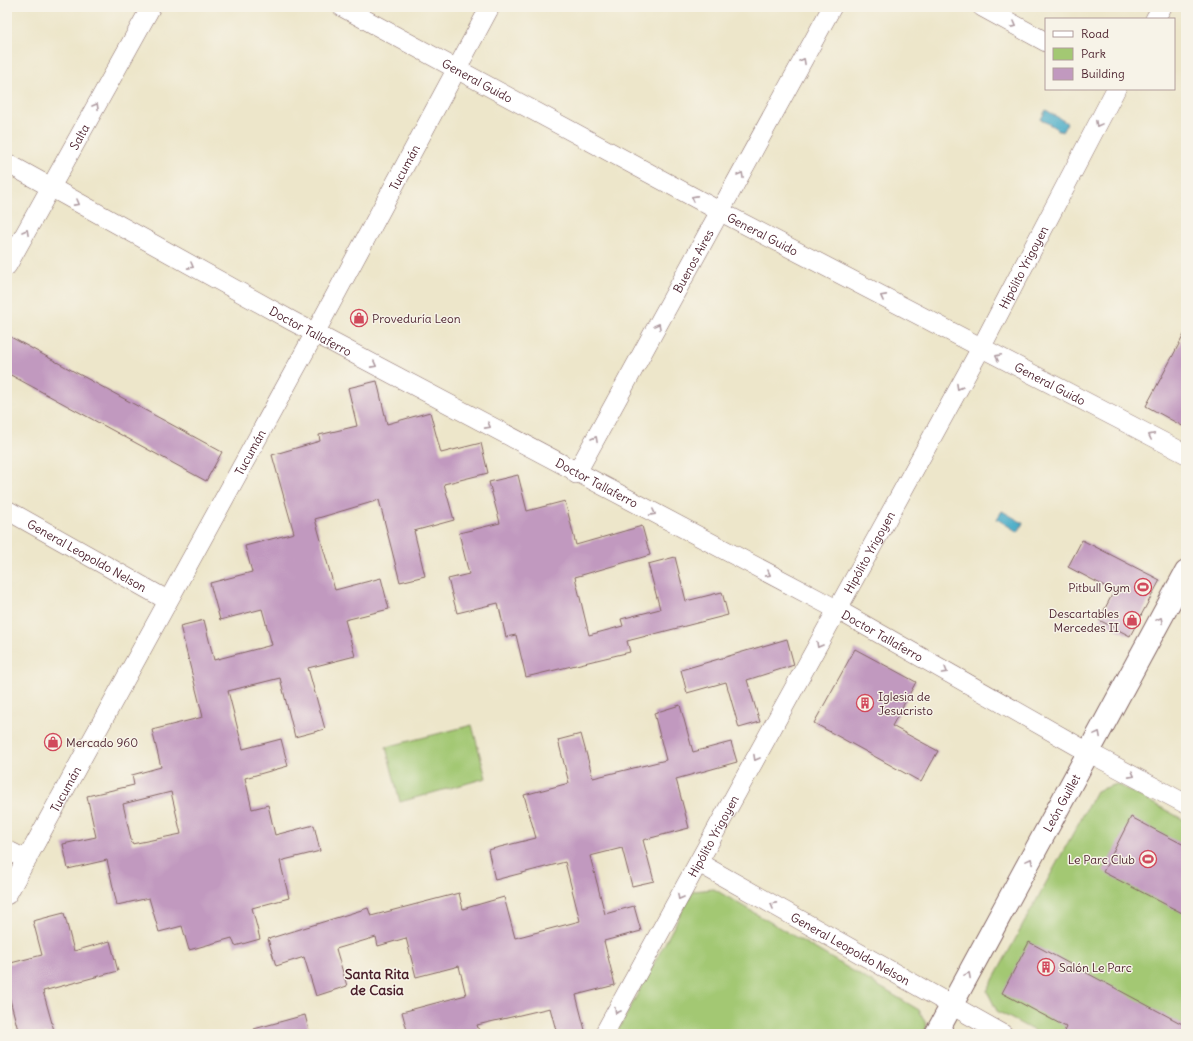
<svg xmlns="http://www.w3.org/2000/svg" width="1193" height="1041" font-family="Delius,sans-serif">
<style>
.green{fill:#a3c873;stroke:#76744f}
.water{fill:#47acc7;stroke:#486679}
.building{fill:#c199bf;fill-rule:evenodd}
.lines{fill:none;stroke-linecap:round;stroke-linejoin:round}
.minor-casing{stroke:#836563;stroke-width:20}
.tertiary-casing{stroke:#836563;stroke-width:24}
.minor{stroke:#fff;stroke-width:19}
.tertiary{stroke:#fff;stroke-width:22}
.oneway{stroke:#ae9aa0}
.labels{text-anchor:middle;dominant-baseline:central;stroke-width:3;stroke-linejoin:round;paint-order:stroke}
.street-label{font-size:12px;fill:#4a1f2b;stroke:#f7f3e8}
.poi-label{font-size:12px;fill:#4a1f2b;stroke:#f7f3e8;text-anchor:start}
.quarter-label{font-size:14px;font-weight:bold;fill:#4a1f2b;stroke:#f7f3e8}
</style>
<rect width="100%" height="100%" fill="#f7f3e8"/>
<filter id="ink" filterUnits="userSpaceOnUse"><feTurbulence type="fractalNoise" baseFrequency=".025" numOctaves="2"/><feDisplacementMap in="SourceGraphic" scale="8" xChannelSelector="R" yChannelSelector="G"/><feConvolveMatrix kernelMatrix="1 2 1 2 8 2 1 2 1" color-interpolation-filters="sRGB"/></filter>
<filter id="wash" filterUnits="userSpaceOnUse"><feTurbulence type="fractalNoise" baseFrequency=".012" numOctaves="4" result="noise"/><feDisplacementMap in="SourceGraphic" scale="16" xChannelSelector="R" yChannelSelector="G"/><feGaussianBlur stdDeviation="0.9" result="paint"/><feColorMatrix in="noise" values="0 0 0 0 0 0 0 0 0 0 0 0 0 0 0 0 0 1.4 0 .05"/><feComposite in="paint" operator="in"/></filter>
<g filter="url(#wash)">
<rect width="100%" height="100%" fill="#ede6ca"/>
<g class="green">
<polygon points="472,725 486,778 400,802 386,747"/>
<polygon points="1117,784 1186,821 1186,1034 1040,1034 997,1011 987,991 1096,791"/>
<polygon points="714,889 919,1010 927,1026 923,1034 616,1034 693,891"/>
</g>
<g class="water">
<polygon points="1046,110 1067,123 1062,132 1041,119"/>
<polygon points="1002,511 1023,523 1018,532 997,519"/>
</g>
<g id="blocks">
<g class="building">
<polygon points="1186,331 1186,428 1146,406"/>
<polygon points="7,335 222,452 206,481 7,373"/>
<path d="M377,381l10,43 43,-12 11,41 40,-10 7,30 -44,11 10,36 -40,11 11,45 -25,6 -21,-82 -64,19 20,71 46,-12 8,31 -44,11 10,36 -47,12 17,61 -30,8 -15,-59 -52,13 15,58 38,-10 7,27 -43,12 7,31 16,-4 7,30 39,-10 6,26 -40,10 9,37 -37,10 8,31 -25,7 -3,-8 -43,12 -7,-24 -23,6 -10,-34 -32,7 -10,-45 -39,9 -5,-25 33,-7 -9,-41 47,-11 -2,-10 29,-8 -9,-37 51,-13 -23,-91 24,-6 10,40 58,-15 -10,-36 -42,11 -10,-37 42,-11 -7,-26 49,-13 -22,-78 48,-14 -1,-6 38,-9 -9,-38zM171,792l10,42 -49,10 -9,-40z"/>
<polygon points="518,475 527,511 565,501 576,545 642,526 650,555 575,577 589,635 623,626 621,619 660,609 648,564 675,557 686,601 722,592 728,615 627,641 630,652 526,677 516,635 506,637 498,603 457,613 448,579 469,574 459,533 500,523 489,482"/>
<polygon points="1082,540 1160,580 1130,636 1099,620 1114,591 1068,567"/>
<polygon points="787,639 794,665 747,680 760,722 739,728 726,682 687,693 681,670"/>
<polygon points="855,649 916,682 892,726 938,751 921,782 814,723"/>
<polygon points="680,705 693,752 731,742 737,762 676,779 689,828 643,840 654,881 632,886 622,848 590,856 605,914 634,906 641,931 604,941 615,985 576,995 586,1034 557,1034 550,1008 477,1025 480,1034 408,1034 402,1012 466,995 459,966 416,977 406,938 378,946 376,937 336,949 347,986 316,996 304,957 276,966 268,939 368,908 371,916 459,893 463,909 504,897 515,938 580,921 565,862 495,880 488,850 536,838 524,795 569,783 558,740 581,734 593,778 666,760 654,713"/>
<polygon points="1131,817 1186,846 1186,915 1103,872"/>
<polygon points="64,913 74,951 110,941 118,971 43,991 55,1034 19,1034 7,988 7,964 42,955 33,921"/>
<polygon points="1029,942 1186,1026 1186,1034 1063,1034 1066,1027 1002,993"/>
<polygon points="305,1015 310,1034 255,1034 254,1029"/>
</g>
</g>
</g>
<g filter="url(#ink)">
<use href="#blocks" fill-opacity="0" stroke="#836563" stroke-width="1"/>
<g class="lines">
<g class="minor-casing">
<g id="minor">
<path id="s1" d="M342,7l379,205 465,242"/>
<polyline points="982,7 1046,42"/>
<polyline points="1155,19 1162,7"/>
<path id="s2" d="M7,163l285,158 546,289 250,142 98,52"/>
<path id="s3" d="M7,266l144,-259"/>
<path id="s4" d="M576,474l256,-467"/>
<path id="s5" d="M7,510l160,90"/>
<polyline points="7,850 27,860"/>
<path id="s6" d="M699,863l304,171"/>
<path id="s7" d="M7,895l308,-562 175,-326"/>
<path id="s8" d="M604,1034l377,-686 135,-259"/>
</g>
</g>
<g class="tertiary-casing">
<g id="tertiary">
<path id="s9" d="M936,1034l250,-462"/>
</g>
</g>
<use href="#minor" class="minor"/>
<use href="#tertiary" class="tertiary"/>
</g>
<defs><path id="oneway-chevron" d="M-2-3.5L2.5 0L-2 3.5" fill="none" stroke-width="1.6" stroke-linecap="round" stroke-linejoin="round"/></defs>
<g class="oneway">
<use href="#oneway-chevron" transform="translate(1014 25) rotate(29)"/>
<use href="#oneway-chevron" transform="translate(803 61) rotate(-61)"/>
<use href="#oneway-chevron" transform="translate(96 106) rotate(-61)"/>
<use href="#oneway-chevron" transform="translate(1098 124) rotate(118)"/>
<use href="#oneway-chevron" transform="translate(741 175) rotate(-61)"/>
<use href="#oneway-chevron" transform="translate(694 198) rotate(-152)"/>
<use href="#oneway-chevron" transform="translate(77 203) rotate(29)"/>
<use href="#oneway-chevron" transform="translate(26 232) rotate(-61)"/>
<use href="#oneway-chevron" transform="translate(191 266) rotate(29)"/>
<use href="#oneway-chevron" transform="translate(883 297) rotate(-152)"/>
<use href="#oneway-chevron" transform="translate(658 326) rotate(-61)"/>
<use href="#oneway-chevron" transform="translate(998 357) rotate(-153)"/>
<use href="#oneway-chevron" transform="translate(374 365) rotate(28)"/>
<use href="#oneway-chevron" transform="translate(959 387) rotate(119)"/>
<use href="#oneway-chevron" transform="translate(488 426) rotate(28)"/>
<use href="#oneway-chevron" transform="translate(1151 436) rotate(-153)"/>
<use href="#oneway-chevron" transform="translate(595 439) rotate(-61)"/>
<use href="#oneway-chevron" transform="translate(653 513) rotate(28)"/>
<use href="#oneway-chevron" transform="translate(768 574) rotate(28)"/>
<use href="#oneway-chevron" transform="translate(1160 620) rotate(-62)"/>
<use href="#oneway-chevron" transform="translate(819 645) rotate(119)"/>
<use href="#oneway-chevron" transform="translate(945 671) rotate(30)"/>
<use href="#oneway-chevron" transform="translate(1098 734) rotate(-62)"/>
<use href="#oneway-chevron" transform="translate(756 758) rotate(119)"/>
<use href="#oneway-chevron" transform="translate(1132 775) rotate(28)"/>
<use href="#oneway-chevron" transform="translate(1030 861) rotate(-62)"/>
<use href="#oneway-chevron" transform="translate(680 897) rotate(119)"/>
<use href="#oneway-chevron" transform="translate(773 905) rotate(-151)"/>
<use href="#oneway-chevron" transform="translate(968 975) rotate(-62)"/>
<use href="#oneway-chevron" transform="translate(617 1011) rotate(119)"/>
</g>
</g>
<defs>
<g id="shop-ring" transform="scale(0.9)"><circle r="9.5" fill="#f7f3e8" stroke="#d1495b" stroke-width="1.5"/><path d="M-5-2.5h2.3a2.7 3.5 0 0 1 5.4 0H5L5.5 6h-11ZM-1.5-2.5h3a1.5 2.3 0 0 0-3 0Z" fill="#d1495b"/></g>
<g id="stadium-ring" transform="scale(0.9)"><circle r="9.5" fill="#f7f3e8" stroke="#d1495b" stroke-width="1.5"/><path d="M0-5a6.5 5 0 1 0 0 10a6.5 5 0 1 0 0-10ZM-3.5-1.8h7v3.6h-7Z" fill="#d1495b"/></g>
<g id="building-ring" transform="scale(0.9)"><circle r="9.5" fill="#f7f3e8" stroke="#d1495b" stroke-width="1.5"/><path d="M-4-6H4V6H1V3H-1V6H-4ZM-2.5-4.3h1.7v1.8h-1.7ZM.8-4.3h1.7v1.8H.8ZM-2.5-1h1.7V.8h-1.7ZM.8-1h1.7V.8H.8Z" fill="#d1495b"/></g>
</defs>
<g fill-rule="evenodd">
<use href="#shop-ring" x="359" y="318"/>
<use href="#stadium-ring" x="1143" y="587"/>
<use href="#shop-ring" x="1132" y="620"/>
<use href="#building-ring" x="865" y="703"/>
<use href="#shop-ring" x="53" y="742"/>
<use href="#stadium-ring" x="1148" y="859"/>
<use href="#building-ring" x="1046" y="967"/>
</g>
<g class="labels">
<g class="street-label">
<text stroke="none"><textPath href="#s1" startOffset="154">General Guido</textPath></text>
<text stroke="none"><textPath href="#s3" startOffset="148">Salta</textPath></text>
<text stroke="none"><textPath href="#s7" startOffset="829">Tucumán</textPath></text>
<text stroke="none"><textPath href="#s1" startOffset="478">General Guido</textPath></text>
<text stroke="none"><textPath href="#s4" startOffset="243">Buenos Aires</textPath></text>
<text stroke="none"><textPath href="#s8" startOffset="874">Hipólito Yrigoyen</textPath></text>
<text stroke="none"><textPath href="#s2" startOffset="347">Doctor Tallaferro</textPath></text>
<text stroke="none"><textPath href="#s1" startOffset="802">General Guido</textPath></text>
<text stroke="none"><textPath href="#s7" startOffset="505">Tucumán</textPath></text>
<text stroke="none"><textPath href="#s2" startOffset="671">Doctor Tallaferro</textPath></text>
<text stroke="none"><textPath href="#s8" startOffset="550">Hipólito Yrigoyen</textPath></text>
<text stroke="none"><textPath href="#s5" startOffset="92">General Leopoldo Nelson</textPath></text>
<text stroke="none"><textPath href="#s2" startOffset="995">Doctor Tallaferro</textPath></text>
<text stroke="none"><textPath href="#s7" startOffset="121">Tucumán</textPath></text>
<text stroke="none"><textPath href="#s9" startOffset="263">León Guillet</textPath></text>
<text stroke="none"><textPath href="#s8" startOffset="226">Hipólito Yrigoyen</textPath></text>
<text stroke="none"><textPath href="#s6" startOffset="174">General Leopoldo Nelson</textPath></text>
</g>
<g class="poi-label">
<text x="372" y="318">Proveduría Leon</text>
<text x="1130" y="587" text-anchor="end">Pitbull Gym</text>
<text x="1119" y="613" text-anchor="end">Descartables<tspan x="1119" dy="14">Mercedes II</tspan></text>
<text x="878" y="696">Iglesia de<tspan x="878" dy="14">Jesucristo</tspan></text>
<text x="66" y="742">Mercado 960</text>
<text x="1135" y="859" text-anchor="end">Le Parc Club</text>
<text x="1059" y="967">Salón Le Parc</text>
</g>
<g class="quarter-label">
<text x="377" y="974">Santa Rita<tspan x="377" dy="16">de Casia</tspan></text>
</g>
</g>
<rect width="1193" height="1041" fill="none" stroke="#f7f3e8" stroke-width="24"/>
<rect x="1045" y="18" width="130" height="72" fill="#f7f3e8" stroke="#b29e9c"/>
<rect x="1053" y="31" width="20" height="6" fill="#ffffff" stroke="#b29e9c"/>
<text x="1081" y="38" font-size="12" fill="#4a1f2b">Road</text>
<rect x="1053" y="48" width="20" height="12" fill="#a3c873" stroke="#b29e9c"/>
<text x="1081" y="58" font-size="12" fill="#4a1f2b">Park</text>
<rect x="1053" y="68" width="20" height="12" fill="#c199bf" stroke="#b29e9c"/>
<text x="1081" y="78" font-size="12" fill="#4a1f2b">Building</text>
</svg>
